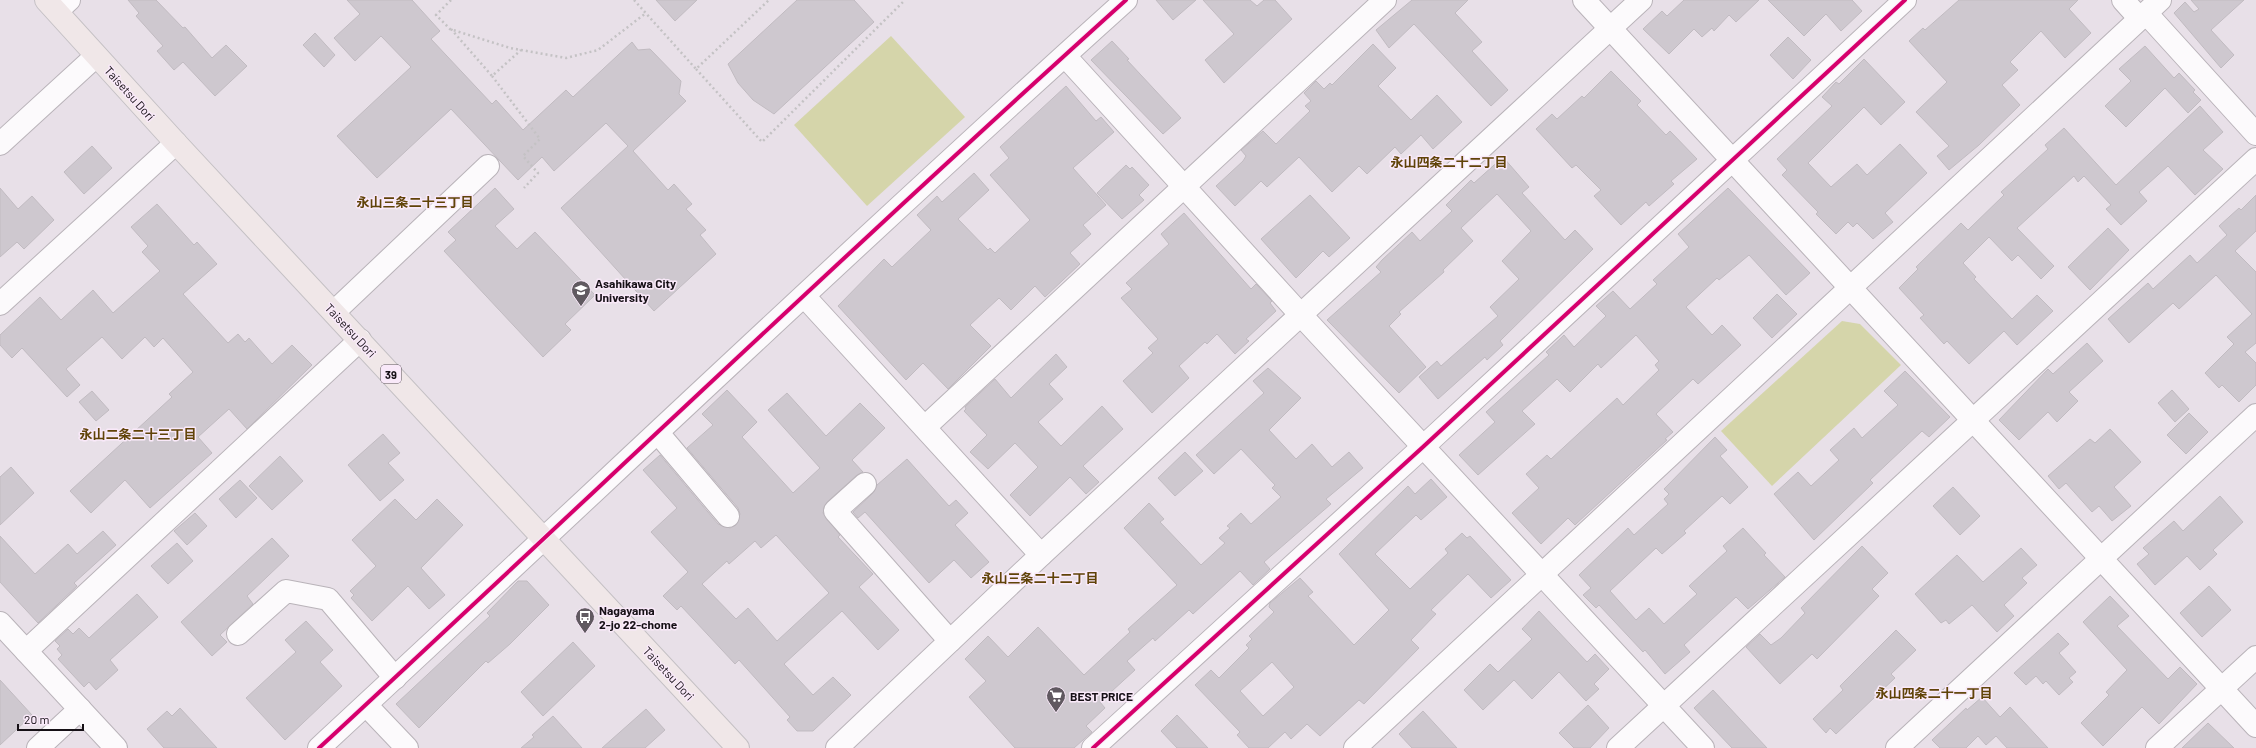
<svg xmlns="http://www.w3.org/2000/svg" width="2256" height="748" font-family="Barlow,'Noto Sans JP',sans-serif">
<style>
.green{fill:#d5d5aa}
.building{fill:#cec8cf;stroke:#c1bbc1;fill-rule:evenodd}
.lines{fill:none;stroke-linecap:round;stroke-linejoin:round}
.minor-casing{stroke:#b9b3b9;stroke-width:24}
.highway-casing{stroke:#c4c0c4;stroke-width:24}
.path{stroke:#c4c2c4;stroke-width:2.5;stroke-dasharray:2 3;stroke-linecap:butt}
.minor{stroke:#fcfafc;stroke-width:22}
.highway{stroke:#f0e7e8;stroke-width:22}
.cycleway-casing{stroke:#f9e9f9;stroke-width:6}
.cycleway{stroke:#d6006c;stroke-width:4}
.labels{text-anchor:middle;dominant-baseline:central;stroke-width:3;stroke-linejoin:round;paint-order:stroke}
.shield{fill:#f9e9f9;stroke:#5a515a;stroke-width:1}
.shield-label{font-size:11px;font-weight:bold;fill:#161016}
.street-label{font-size:12px;fill:#161016;stroke:#f9e9f9}
.poi-label{font-size:12px;font-weight:bold;fill:#161016;stroke:#f9e9f9;text-anchor:start}
.neighbourhood-label{font-size:13px;font-weight:bold;fill:#604308;stroke:#f9e9f9}
</style>
<rect width="100%" height="100%" fill="#e8e0e8"/>
<g class="green">
<polygon points="891,36 965,117 867,206 794,125"/>
<polygon points="1842,321 1860,324 1901,365 1772,486 1721,431"/>
</g>
<g class="building">
<polygon points="128,0 156,0 183,28 185,27 212,58 226,45 247,66 215,96 183,62 174,70 157,51 163,46 136,16 139,13"/>
<polygon points="347,0 412,0 440,31 431,39 492,104 496,100 523,130 566,90 573,97 632,42 638,50 650,49 681,81 679,94 686,101 633,151 668,190 674,184 692,204 686,209 706,230 700,235 716,254 654,311 561,208 628,146 606,123 554,171 542,157 518,180 451,109 377,178 337,136 411,67 381,36 355,61 334,38 360,14"/>
<polygon points="656,0 697,0 675,21"/>
<polygon points="797,0 854,0 874,22 774,114 753,100 738,83 728,64"/>
<polygon points="1156,0 1196,0 1173,20"/>
<polygon points="1203,0 1250,0 1257,6 1264,0 1275,0 1292,19 1224,83 1205,60 1234,34"/>
<polygon points="1412,0 1468,0 1455,13 1482,42 1472,51 1508,90 1491,106 1414,24 1389,48 1376,30"/>
<polygon points="1684,0 1759,0 1736,22 1729,15 1714,31 1712,28 1702,37 1694,29 1669,54 1643,29 1662,11 1667,16"/>
<polygon points="1768,0 1852,0 1862,11 1841,31 1826,14 1804,36"/>
<polygon points="1959,0 2078,0 2069,9 2091,33 2065,58 2041,31 2010,62 2018,70 2002,85 2020,105 1979,145 1949,170 1937,156 1949,146 1916,112 1947,82 1909,41 1923,28 1925,30"/>
<polygon points="2191,0 2244,0 2211,30 2234,55 2221,68 2174,13 2185,2 2194,12 2199,9"/>
<polygon points="315,33 335,55 324,67 303,45"/>
<polygon points="1788,37 1811,60 1793,79 1770,55"/>
<polygon points="1112,41 1129,59 1127,60 1181,118 1163,134 1091,60"/>
<polygon points="1373,44 1396,68 1378,86 1411,120 1437,95 1462,122 1433,149 1421,135 1401,154 1395,147 1367,174 1359,166 1332,192 1299,157 1267,187 1261,181 1235,206 1216,186 1243,161 1246,156 1241,150 1263,131 1276,144 1310,111 1305,106 1311,101 1304,93 1316,81 1324,89 1330,83 1332,85"/>
<polygon points="2145,46 2174,78 2179,73 2195,90 2193,92 2201,100 2188,113 2165,88 2126,127 2105,106 2131,81 2119,69"/>
<polygon points="1864,59 1905,102 1881,125 1864,107 1808,163 1831,187 1857,164 1867,175 1900,144 1927,173 1885,213 1893,222 1873,239 1857,223 1853,227 1848,222 1836,234 1816,214 1818,212 1782,175 1787,170 1777,159 1832,106 1822,97 1836,82 1839,84"/>
<polygon points="1611,71 1641,101 1637,105 1666,135 1670,131 1697,159 1671,181 1674,184 1649,206 1646,202 1621,225 1594,196 1601,190 1576,165 1572,168 1536,129 1552,114 1557,119 1582,96 1584,98"/>
<polygon points="1066,86 1096,121 1101,117 1114,132 1073,168 1106,205 1083,225 1091,234 1070,253 1080,264 1045,297 1035,286 1011,310 999,298 970,325 991,346 948,389 923,363 906,380 838,306 884,259 892,267 931,230 917,215 937,196 942,202 974,173 989,190 958,219 988,250 990,248 995,253 1030,220 990,175 1009,158 1000,147"/>
<polygon points="2200,106 2223,132 2203,150 2223,169 2195,195 2168,166 2139,192 2147,201 2121,225 2106,209 2111,205 2084,176 2078,182 2074,176 2017,228 2054,266 2041,279 2018,255 2012,261 1989,237 1963,263 1976,277 1974,279 2012,319 2037,295 2053,311 2017,345 2004,331 1969,364 1947,341 1944,344 1920,318 1924,315 1899,288 1918,269 1916,267 1961,223 1968,230 2004,195 2001,192 2048,149 2045,145 2064,128 2116,185"/>
<polygon points="92,146 112,168 84,194 64,172"/>
<polygon points="1503,157 1529,187 1522,193 1565,240 1575,230 1593,249 1500,341 1503,345 1487,360 1485,357 1438,399 1419,377 1437,361 1441,366 1498,316 1490,307 1519,279 1502,261 1531,231 1497,194 1461,228 1473,241 1443,270 1444,272 1399,312 1401,314 1389,326 1426,367 1399,393 1327,320 1381,272 1376,267 1382,260 1412,232 1420,241 1452,211 1446,205 1471,180 1474,183"/>
<polygon points="1126,165 1130,169 1132,167 1149,185 1139,195 1144,200 1122,219 1097,193"/>
<polygon points="0,188 18,209 32,196 54,220 24,249 17,242 0,257"/>
<polygon points="495,188 514,209 495,226 517,249 535,232 595,295 565,324 571,330 543,357 444,251 456,240 448,232"/>
<polygon points="1728,188 1810,273 1786,295 1749,255 1719,280 1717,278 1686,307 1712,335 1722,325 1741,345 1698,384 1693,379 1656,414 1673,432 1665,439 1667,440 1575,525 1568,518 1541,544 1512,513 1539,488 1526,474 1547,455 1551,459 1617,398 1623,405 1659,370 1655,365 1659,361 1636,335 1601,368 1598,364 1570,392 1557,379 1522,411 1535,424 1478,475 1459,455 1495,422 1486,412 1549,355 1546,352 1564,335 1574,347 1606,316 1596,306 1613,291 1630,309 1657,284 1653,280 1689,247 1678,234"/>
<polygon points="1310,195 1350,238 1329,257 1323,251 1296,278 1261,239"/>
<polygon points="2256,195 2256,231 2235,251 2256,272 2256,343 2245,352 2256,363 2256,385 2239,402 2222,385 2219,388 2205,373 2234,344 2227,337 2252,314 2216,275 2179,309 2173,303 2129,343 2108,319 2148,283 2153,289 2190,255 2197,263 2227,235 2219,226 2239,208 2241,210"/>
<polygon points="157,204 194,245 197,242 217,264 183,294 228,343 238,334 245,342 249,338 272,364 292,345 312,365 247,429 229,409 198,437 212,453 150,508 125,480 91,513 70,491 172,397 169,394 193,372 163,338 154,347 145,337 122,359 102,337 66,369 80,385 67,397 22,348 12,358 0,345 0,335 40,297 61,320 93,290 113,313 160,271 142,252 148,246 131,227"/>
<polygon points="1184,213 1251,289 1256,284 1272,301 1270,303 1276,311 1246,339 1249,341 1235,354 1217,334 1207,344 1205,342 1179,366 1189,378 1152,413 1123,381 1153,353 1148,348 1158,339 1121,298 1132,289 1126,283 1169,244 1161,234"/>
<polygon points="2108,228 2129,250 2090,290 2068,267"/>
<polygon points="1777,294 1797,314 1772,338 1753,318"/>
<polygon points="2087,343 2103,361 2069,392 2078,401 2057,422 2048,412 2019,440 1999,420 2048,369 2053,374"/>
<polygon points="1056,354 1067,367 1049,384 1063,399 1038,422 1061,446 1102,406 1123,429 1083,466 1099,482 1086,494 1070,477 1030,516 1010,495 1038,467 1015,443 988,469 970,452 987,435 964,411 966,409 965,407 995,379 1011,398"/>
<polygon points="1268,368 1301,398 1269,430 1296,459 1312,444 1332,467 1349,452 1363,468 1326,499 1331,504 1264,562 1270,569 1253,585 1240,571 1193,614 1189,610 1155,641 1153,638 1127,661 1135,670 1100,702 1105,708 1086,726 1092,732 1074,748 1015,748 969,697 986,681 965,659 988,636 1008,657 1038,627 1084,675 1130,632 1128,629 1177,585 1124,528 1149,503 1164,519 1160,522 1201,565 1225,543 1219,538 1230,528 1227,526 1241,513 1251,524 1281,497 1272,488 1275,485 1241,449 1214,474 1196,455 1264,393 1253,381"/>
<polygon points="1905,371 1950,417 1929,437 1922,431 1870,480 1873,483 1814,540 1774,494 1798,472 1811,486 1839,460 1830,450 1854,428 1862,438 1898,405 1884,391"/>
<path d="M727,390l30,32 -15,15 51,56 27,-25 -52,-58 19,-17 39,43 34,-33 25,25 -33,32 11,12 -6,3 -30,27 -4,11 17,22 -2,2 35,37 -14,13 40,43 -21,20 -36,-39 -58,53 29,31 20,-18 18,18 -38,36h-16l-10,-11 3,-3 -51,-57 -4,4 -54,-58 -4,4 -14,-14 25,-24 -37,-40 26,-24 -34,-38 17,-15 58,69 12,4 6,-3 4,-11 -2,-6 -51,-60 26,-23 -11,-11zM776,535l53,58 -52,48 -29,-33 -12,11 -34,-35 25,-23 2,3 26,-23 6,7z"/>
<polygon points="2172,390 2189,409 2175,422 2158,403"/>
<polygon points="92,391 109,410 96,421 79,402"/>
<polygon points="2189,413 2208,432 2186,454 2167,435"/>
<polygon points="2110,429 2141,462 2114,487 2131,506 2112,521 2099,506 2092,512 2066,483 2059,489 2048,476 2090,439 2095,443"/>
<polygon points="383,434 400,453 388,463 404,480 380,501 348,465"/>
<polygon points="1715,437 1727,450 1720,456 1748,487 1730,504 1722,496 1684,531 1686,533 1662,554 1656,548 1610,591 1636,620 1649,608 1664,624 1697,594 1689,586 1727,551 1723,546 1743,528 1766,553 1764,555 1785,577 1748,609 1736,597 1684,645 1690,652 1665,674 1645,650 1643,652 1599,605 1596,608 1583,595 1591,588 1579,575 1628,528 1634,535 1668,504 1664,499 1669,494 1664,489"/>
<polygon points="1185,452 1203,471 1175,496 1158,478"/>
<polygon points="280,456 303,481 272,510 249,486"/>
<polygon points="907,459 949,506 956,500 968,513 955,525 989,562 971,578 954,560 929,583 865,512 858,518 853,512 873,493 877,485"/>
<polygon points="11,467 34,493 0,525 0,477"/>
<path d="M1431,479l16,18 -26,23 -5,-5 -41,39 35,35 38,-36 -3,-4 17,-16 5,5 3,-2 41,44 -20,18 -23,-24 -37,36 5,4 -25,26 8,8 -55,56 -5,-4 -39,36 -13,-12 -16,15 -6,-7 -17,16h-19l-12,-13 3,-3 -45,-47 16,-15 8,8 30,-30 -3,-3 6,-6 -3,-3 25,-24 -5,-5 1,-4 30,-25 13,14 -5,4 46,49 35,-35 -50,-56 69,-68 7,8zM1272,662l22,25 -31,29 -23,-25z"/>
<polygon points="240,480 257,498 236,518 219,499"/>
<polygon points="1953,487 1980,516 1960,535 1933,506"/>
<polygon points="2220,496 2243,522 2213,550 2217,554 2200,570 2187,556 2155,585 2137,564 2149,554 2143,548 2174,521 2183,531"/>
<polygon points="395,499 416,520 437,499 463,525 421,568 445,595 429,609 408,586 372,621 351,598 354,595 350,591 376,566 352,540"/>
<polygon points="195,513 207,526 187,545 174,531"/>
<polygon points="103,531 116,545 74,583 77,586 38,623 0,582 0,536 35,574 68,544 77,554"/>
<polygon points="272,538 289,556 247,596 253,604 220,635 227,642 212,656 181,622"/>
<polygon points="177,543 193,561 168,584 151,566"/>
<polygon points="1862,546 1888,573 1872,589 1879,596 1817,659 1812,654 1780,684 1746,647 1760,634 1771,645 1781,638 1805,613 1801,608"/>
<polygon points="2021,548 2037,565 2022,578 2027,583 2004,605 2014,616 1997,632 1972,605 1949,624 1946,620 1941,623 1915,594 1957,555 1983,582"/>
<polygon points="518,581 527,581 549,605 510,644 488,663 486,661 419,728 396,704 490,616 487,613"/>
<polygon points="2209,586 2231,610 2202,637 2180,613"/>
<polygon points="137,594 158,617 110,660 118,670 96,690 89,682 84,687 58,659 62,655 57,649 60,646 55,641 68,629 73,634 79,628 89,638"/>
<polygon points="2110,596 2129,616 2117,626 2168,679 2180,667 2197,684 2159,724 2142,707 2103,746 2081,723 2109,695 2106,692 2127,670 2083,622"/>
<polygon points="1539,611 1587,662 1595,654 1609,669 1594,684 1599,689 1586,701 1559,672 1532,699 1514,680 1483,710 1464,690 1490,664 1498,672 1532,639 1522,629"/>
<polygon points="306,621 333,650 320,662 342,686 285,740 246,698 296,652 285,640"/>
<polygon points="1896,630 1916,650 1891,674 1895,678 1836,734 1830,728 1826,733 1813,719 1843,690 1840,686"/>
<polygon points="2058,633 2069,644 2059,653 2076,672 2069,678 2073,682 2059,695 2046,681 2043,684 2036,676 2026,685 2014,673"/>
<polygon points="573,642 595,666 543,716 521,692"/>
<polygon points="0,680 32,715 0,745"/>
<polygon points="1713,690 1767,748 1732,748 1694,708"/>
<polygon points="1982,697 2000,717 2010,707 2048,748 2007,748 1996,736 1986,745 1978,736 1966,748 1940,748 1932,740 1966,708 1967,710"/>
<polygon points="1588,705 1609,728 1590,748 1574,748 1559,733"/>
<polygon points="180,708 217,748 164,748 147,729 167,711 172,716"/>
<polygon points="646,709 665,730 645,748 602,748"/>
<polygon points="1423,711 1457,748 1412,748 1399,734"/>
<polygon points="1177,715 1208,748 1177,748 1161,731"/>
<polygon points="553,716 582,748 521,748 534,737 532,735"/>
<polygon points="2208,723 2234,748 2182,748"/>
</g>
<g class="lines">
<g class="minor-casing">
<g id="minor">
<polyline points="1584,0 2256,726"/>
<polyline points="2123,0 2140,19"/>
<polyline points="57,11 69,0"/>
<polyline points="2146,13 2256,134"/>
<polyline points="1065,56 1300,314 1703,748"/>
<polyline points="0,144 96,56"/>
<polyline points="804,296 1041,555"/>
<polyline points="0,304 176,143"/>
<polyline points="334,312 488,166"/>
<polyline points="925,427 1385,0"/>
<polyline points="658,433 728,516"/>
<polyline points="865,484 835,511 950,641"/>
<polyline points="0,623 116,748"/>
<polyline points="238,634 286,591 328,599 395,678"/>
<polyline points="26,651 360,340"/>
<polyline points="366,705 407,748"/>
<polyline points="38,748 80,709"/>
<path d="M319,748c269,-249 535,-503 807,-748"/>
<polyline points="837,748 1041,555 1641,0"/>
<polyline points="1093,748 1424,446 1905,0"/>
<polyline points="1355,748 2160,0"/>
<polyline points="1618,748 2256,159"/>
<polyline points="1897,748 2256,415"/>
<polyline points="2157,748 2256,657"/>
</g>
</g>
<g class="highway-casing">
<polyline id="highway" points="46,0 176,143 738,748"/>
</g>
<g class="path">
<polyline points="451,0 436,15 450,29 510,48 566,58 598,50 646,13"/>
<polyline points="634,0 696,69 769,0"/>
<polyline points="451,29 492,76 521,50"/>
<polyline points="696,69 762,142 905,0"/>
<polyline points="492,76 540,139 523,156 538,173 524,188"/>
</g>
<use href="#minor" class="minor"/>
<use href="#highway" class="highway"/>
<g class="cycleway-casing">
<g id="cycleway">
<path d="M319,748c269,-249 535,-503 807,-748"/>
<polyline points="1093,748 1424,446 1905,0"/>
</g>
</g>
<use href="#cycleway" class="cycleway"/>
</g>
<defs>
<g id="university-pin" transform="scale(1)"><path d="M0 17L-7.5 6A9.5 9.5 0 1 1 7.5 6Z" fill="#605960" stroke="#f9e9f9"/><path d="M0-5L7-2L0 1L-7-2ZM-4 1L0 2.5L4 1V4Q0 6-4 4Z" fill="#fff"/></g>
<g id="bus-pin" transform="scale(1)"><path d="M0 17L-7.5 6A9.5 9.5 0 1 1 7.5 6Z" fill="#605960" stroke="#f9e9f9"/><path d="M-5-6H5V4H4V6H2V4H-2V6H-4V4H-5ZM-3.5-4V0h7V-4ZM-3.5 1.2v1.5H-2V1.2ZM2 1.2v1.5H3.5V1.2Z" fill="#fff"/></g>
<g id="supermarket-pin" transform="scale(1)"><path d="M0 17L-7.5 6A9.5 9.5 0 1 1 7.5 6Z" fill="#605960" stroke="#f9e9f9"/><path d="M-6-5.5h2.5l.6 2H6L4.5 2H-2.5L-4.4-4H-6ZM-1.5 3.2a1.3 1.3 0 1 0 .1 0ZM3 3.2a1.3 1.3 0 1 0 .1 0Z" fill="#fff"/></g>
</defs>
<g fill-rule="evenodd">
<use href="#university-pin" x="581" y="290"/>
<use href="#bus-pin" x="585" y="617"/>
<use href="#supermarket-pin" x="1056" y="696"/>
</g>
<g class="labels">
<rect class="shield" x="381" y="365" width="20" height="18" rx="3"/>
<g class="shield-label">
<text x="391" y="374">39</text>
</g>
<g class="street-label">
<text transform="translate(130 93) rotate(48)">Taisetsu Dori</text>
<text transform="translate(351 330) rotate(47)">Taisetsu Dori</text>
<text transform="translate(669 673) rotate(47)">Taisetsu Dori</text>
</g>
<g class="poi-label">
<text x="595" y="283">Asahikawa City<tspan x="595" dy="14">University</tspan></text>
<text x="599" y="610">Nagayama<tspan x="599" dy="14">2-jo 22-chome</tspan></text>
<text x="1070" y="696">BEST PRICE</text>
</g>
<g class="neighbourhood-label">
<text x="1449" y="162">永山四条二十二丁目</text>
<text x="415" y="202">永山三条二十三丁目</text>
<text x="138" y="434">永山二条二十三丁目</text>
<text x="1040" y="578">永山三条二十二丁目</text>
<text x="1934" y="693">永山四条二十一丁目</text>
</g>
</g>
<path d="M18 724v6h65v-6" fill="none" stroke="#161016" stroke-width="2"/>
<text x="24" y="724" font-size="12" fill="#161016" stroke="#f9e9f9" stroke-width="3" paint-order="stroke">20 m</text>
</svg>
